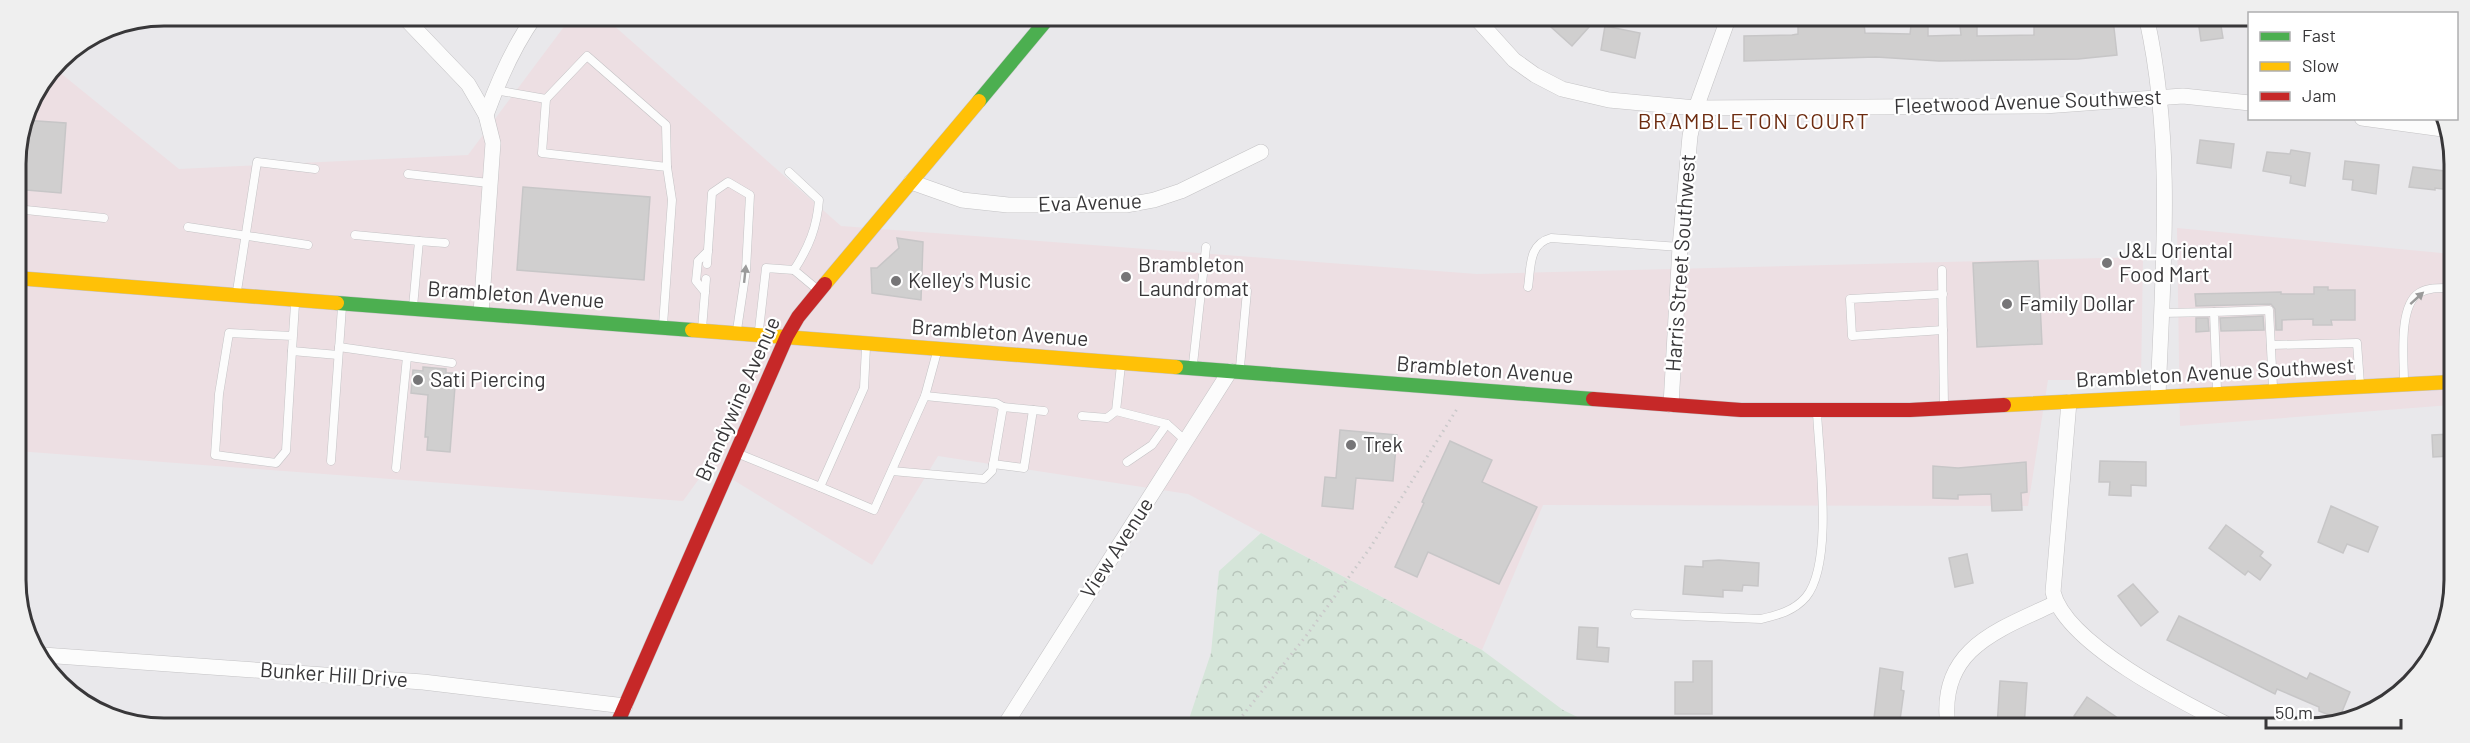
<svg xmlns="http://www.w3.org/2000/svg" width="2470" height="743" viewBox="0 0 2470 743" font-family="Barlow,sans-serif">
<style>
.commercial{fill:#eddfe3}
.forest{fill:url(#forest-crowns)}
.building{fill:#d0cfcf;stroke:#c7c6c7;stroke-width:1.5}
.lines{fill:none;stroke-linecap:round;stroke-linejoin:round}
.lane-casing{stroke:#c4c3c5;stroke-width:9}
.street-casing{stroke:#c4c3c5;stroke-width:16}
.fast-casing{stroke:#c4c3c5;stroke-width:15}
.slow-casing{stroke:#c4c3c5;stroke-width:15}
.jam-casing{stroke:#c4c3c5;stroke-width:15}
.path{stroke:#cac9ca;stroke-width:3;stroke-dasharray:1.5 4.5;stroke-linecap:butt}
.lane{stroke:#fcfcfc;stroke-width:8}
.street{stroke:#fcfcfc;stroke-width:15}
.fast{stroke:#4caf50;stroke-width:14}
.slow{stroke:#ffc107;stroke-width:14}
.jam{stroke:#c62828;stroke-width:14}
.oneway{fill:#9a9a9a}
.poi-dot{fill:#767577;stroke:#fff;stroke-width:2}
.labels{text-anchor:middle;stroke-width:4.5;stroke-linejoin:round;paint-order:stroke}
.street-label{font-size:21px;fill:#383739;stroke:#fff}
.poi-label{font-size:21px;fill:#383739;stroke:#fff;text-anchor:start}
.neighbourhood-label{font-size:22px;letter-spacing:1.5px;fill:#6d2c10;stroke:#fff}
.rim{fill:none;stroke:#383739;stroke-width:3}
</style>
<defs>
<pattern id="forest-crowns" width="20" height="18" patternUnits="userSpaceOnUse" patternTransform="scale(1.5)"><rect width="20" height="18" fill="#d5e5d9"/><path d="M2 6a3 3 0 1 1 6 0M12 15a3 3 0 1 1 6 0" fill="none" stroke="#b8c5bb"/></pattern>
</defs>
<rect width="100%" height="100%" fill="#e9e8eb"/>
<!-- commercial -->
<g class="commercial">
<path d="M572 16H603L841 226 1477 274 2143 257 2141 380H2048L2028 506 1543 505 1482 650 1188 494 938 456 872 565 709 465 683 501 17 451 15 155 26 107 53 67 179 169 468 155Z"/>
<path d="M2177 228 2452 254 2451 405 2180 426Z"/>
</g>
<!-- forest -->
<path class="forest" d="M1261 533 1482 650 1563 710 1596 726 1187 725 1211 653 1219 571Z"/>
<!-- building -->
<g class="building">
<path d="M1541 18H1578L1589 27 1572 46Z"/>
<path d="M2113 19 2117 55 2078 59 1939 61 1876 57 1744 61V36L1792 35 1798 34V25L1864 23 1865 33 1910 34 1911 25 1928 26V36L1961 35 1960 26H1977V36L2034 35V26H2088V21Z"/>
<path d="M2198 20H2220L2223 38 2201 41Z"/>
<path d="M1605 26 1640 33 1635 58 1601 50Z"/>
<path d="M23 120 66 123 61 193 15 189V154Z"/>
<path d="M2200 140 2234 144 2231 168 2197 163Z"/>
<path d="M2291 150 2310 153 2305 186 2290 183 2291 176 2263 171 2267 152 2290 154Z"/>
<path d="M2345 161 2379 165 2376 194 2352 190 2353 180 2343 179Z"/>
<path d="M2413 167 2452 172 2450 190 2435 188V190L2409 187Z"/>
<path d="M523 187 650 197 644 280 517 270Z"/>
<path d="M897 238 923 242 921 300 872 293 871 268H877L899 248Z"/>
<path d="M2038 261 2042 344 1977 347 1973 263Z"/>
<path d="M2314 287H2328V290H2355V320H2331L2332 325H2313V319L2282 320V330H2276L2275 309 2271 304 2196 306 2195 294 2281 292V294H2314Z"/>
<path d="M2263 316 2264 330 2221 331 2220 318Z"/>
<path d="M2196 318H2208L2209 331 2196 332Z"/>
<path d="M423 367 446 369V373H456L450 452 427 450 428 437H425L428 395 411 393 413 370 423 371Z"/>
<path d="M1340 430 1397 435 1393 481 1356 478 1353 509 1322 506 1325 477 1336 478Z"/>
<path d="M2451 434V456L2433 457 2432 435Z"/>
<path d="M1450 441 1492 460 1482 482 1537 507 1499 584 1428 552 1417 577 1395 567 1424 503 1422 502Z"/>
<path d="M2100 461 2146 462V486L2131 485V496L2109 495 2110 482H2099Z"/>
<path d="M2026 462 2027 492 2021 493 2022 510 1992 511 1991 494 1958 495V499L1933 498V466L1958 468Z"/>
<path d="M2331 506 2378 527 2368 552 2347 544 2343 553 2318 542Z"/>
<path d="M2226 525 2263 552 2260 556 2271 565 2260 580 2248 571 2245 575 2209 548Z"/>
<path d="M1967 554 1973 583 1955 587 1949 558Z"/>
<path d="M1719 560 1759 563 1758 586 1743 585 1742 591 1723 590V597L1683 594 1685 566 1703 567V561Z"/>
<path d="M2133 584 2158 612 2141 626 2118 596Z"/>
<path d="M2179 616 2307 679 2310 673 2350 692 2339 719 2319 711V707L2277 689 2275 694 2167 640Z"/>
<path d="M1579 627 1598 628 1597 647 1609 648 1608 662 1577 659Z"/>
<path d="M1693 661H1712V714H1675V682H1693Z"/>
<path d="M1880 668 1903 672 1901 690 1904 691 1899 727H1873Z"/>
<path d="M2000 681 2027 683 2024 727H1997Z"/>
<path d="M2087 697 2131 727H2091L2074 716Z"/>
</g>
<g class="lines">
<defs>
<g id="lane">
<path d="M495 90 546 99 542 153 667 167 672 200 663 325"/>
<path d="M37 91H39"/>
<path d="M546 99 587 56 666 125 667 167"/>
<path d="M408 174 489 183"/>
<path d="M16 209 104 218"/>
<path d="M188 227 308 245"/>
<path d="M355 235 419 241"/>
<path d="M707 264 712 193 728 182 750 195 746 270 737 330"/>
<path d="M794 270 818 290"/>
<path d="M1942 270 1944 406"/>
<path d="M1528 287C1531 268 1528 244 1551 238L1680 247"/>
<path d="M237 291 257 162 315 169"/>
<path d="M705 292 696 281 698 261 708 251"/>
<path d="M1943 294 1850 299 1852 336 1943 330"/>
<path d="M413 307 419 241 445 243"/>
<path d="M2162 313 2214 312"/>
<path d="M702 329 706 279"/>
<path d="M759 330 766 268 794 270C809 247 817 227 819 200L789 172"/>
<path d="M293 336 229 333 219 394 215 455 276 463 286 451 292 351 295 304"/>
<path d="M2271 345 2357 343 2360 384"/>
<path d="M339 347 452 363"/>
<path d="M292 351 338 355"/>
<path d="M1193 364 1206 247"/>
<path d="M1240 367 1247 291"/>
<path d="M2404 382C2404 360 2398 306 2419 293 2429 287 2441 288 2452 288"/>
<path d="M2217 390 2214 312 2269 310 2273 387"/>
<path d="M925 396 996 403 1003 407"/>
<path d="M1116 411 1167 424 1186 441"/>
<path d="M1082 416 1107 418 1116 411 1121 365"/>
<path d="M739 454 820 487 864 388 866 347"/>
<path d="M331 461 342 307"/>
<path d="M1127 462 1152 445 1167 424"/>
<path d="M993 464 1024 468 1033 410"/>
<path d="M396 468 407 357"/>
<path d="M892 471 984 479 992 471 1003 407 1044 411"/>
<path d="M820 487 874 510 925 396 937 352"/>
<path d="M1635 614 1761 619C1778 615 1794 611 1806 597 1834 563 1819 457 1817 412"/>
</g>
<g id="street">
<path d="M403 16 468 84 486 115 493 143 481 313"/>
<path d="M1476 18 1514 60 1535 75 1562 89 1609 100 1696 108 2044 106 2183 96 2250 103"/>
<path d="M2147 20C2174 143 2163 270 2158 396"/>
<path d="M486 115C499 79 513 47 535 16"/>
<path d="M2362 118 2450 130"/>
<path d="M911 182 962 200 1008 205H1127L1154 200 1181 191 1261 152"/>
<path d="M2069 402 2053 592C2066 645 2186 704 2234 728"/>
<path d="M1671 405 1680 247 1690 136 1696 108 1728 19"/>
<path d="M43 655 423 682 625 706"/>
<path d="M1005 725 1230 371"/>
<path d="M1948 727C1937 649 1998 630 2056 603"/>
</g>
<g id="fast">
<path d="M979 101 1049 17"/>
<path d="M337 303 692 330"/>
<path d="M1176 367 1593 399"/>
</g>
<g id="slow">
<path d="M16 278 337 303"/>
<path d="M825 284 979 101"/>
<path d="M692 330 1176 367"/>
<path d="M2004 405 2451 382"/>
</g>
<g id="jam">
<path d="M1593 399 1741 410H1910L2004 405"/>
<path d="M617 724 787 336 798 317 825 284"/>
</g>
</defs>
<!-- lane casing -->
<use href="#lane" class="lane-casing"/>
<!-- street casing -->
<use href="#street" class="street-casing"/>
<!-- fast casing -->
<use href="#fast" class="fast-casing"/>
<!-- slow casing -->
<use href="#slow" class="slow-casing"/>
<!-- jam casing -->
<use href="#jam" class="jam-casing"/>
<!-- path -->
<path class="path" d="M1235 725 1306 636 1370 548 1457 409"/>
<!-- lane -->
<use href="#lane" class="lane"/>
<!-- street -->
<use href="#street" class="street"/>
<!-- fast -->
<use href="#fast" class="fast"/>
<!-- slow -->
<use href="#slow" class="slow"/>
<!-- jam -->
<use href="#jam" class="jam"/>
</g>
<!-- one-way arrows -->
<defs><path id="oneway-solid" d="M-6-.8H1V-3.2L6.5 0L1 3.2V.8H-6Z" transform="scale(1.5)"/></defs>
<g class="oneway">
<use href="#oneway-solid" transform="translate(745 274) rotate(-84)"/>
<use href="#oneway-solid" transform="translate(2417 298) rotate(-42)"/>
</g>
<!-- markers -->
<g class="poi-dot">
<circle cx="2107" cy="263" r="6"/>
<circle cx="1126" cy="277" r="6"/>
<circle cx="896" cy="281" r="6"/>
<circle cx="2007" cy="304" r="6"/>
<circle cx="418" cy="380" r="6"/>
<circle cx="1351" cy="445" r="6"/>
</g>
<g class="labels">
<!-- street labels -->
<g class="street-label">
<text transform="translate(2028 102) rotate(-2)" y="7">Fleetwood Avenue Southwest</text>
<text transform="translate(1090 203) rotate(-2)" y="7">Eva Avenue</text>
<text transform="translate(1681 263) rotate(-86)" y="7">Harris Street Southwest</text>
<text transform="translate(516 295) rotate(4)" y="7">Brambleton Avenue</text>
<text transform="translate(1000 333) rotate(4)" y="7">Brambleton Avenue</text>
<text transform="translate(1485 370) rotate(4)" y="7">Brambleton Avenue</text>
<text transform="translate(2215 373) rotate(-3)" y="7">Brambleton Avenue Southwest</text>
<text transform="translate(738 399) rotate(-66)" y="7">Brandywine Avenue</text>
<text transform="translate(1117 548) rotate(-57)" y="7">View Avenue</text>
<text transform="translate(334 675) rotate(4)" y="7">Bunker Hill Drive</text>
</g>
<!-- poi labels -->
<g class="poi-label">
<text x="2119" y="258">J&amp;L Oriental<tspan x="2119" dy="24">Food Mart</tspan></text>
<text x="1138" y="272">Brambleton<tspan x="1138" dy="24">Laundromat</tspan></text>
<text x="908" y="288">Kelley's Music</text>
<text x="2019" y="311">Family Dollar</text>
<text x="430" y="387">Sati Piercing</text>
<text x="1363" y="452">Trek</text>
</g>
<!-- neighbourhood labels -->
<g class="neighbourhood-label">
<text x="1754" y="129">BRAMBLETON COURT</text>
</g>
</g>
<!-- crop -->
<path d="M0 0H2470V743H0ZM164 26H2306A138 138 0 0 1 2444 164V580A138 138 0 0 1 2306 718H164A138 138 0 0 1 26 580V164A138 138 0 0 1 164 26Z" fill="#efefef" fill-rule="evenodd"/>
<path class="rim" d="M164 26H2306A138 138 0 0 1 2444 164V580A138 138 0 0 1 2306 718H164A138 138 0 0 1 26 580V164A138 138 0 0 1 164 26Z"/>
<!-- legend -->
<rect x="2248" y="12" width="210" height="108" fill="#ffffff" stroke="#afafb0" stroke-width="1.5"/>
<rect x="2260" y="32" width="30" height="9" fill="#4caf50" stroke="#afafb0" stroke-width="1.5"/>
<text x="2302" y="42" font-size="18" fill="#383739">Fast</text>
<rect x="2260" y="62" width="30" height="9" fill="#ffc107" stroke="#afafb0" stroke-width="1.5"/>
<text x="2302" y="72" font-size="18" fill="#383739">Slow</text>
<rect x="2260" y="92" width="30" height="9" fill="#c62828" stroke="#afafb0" stroke-width="1.5"/>
<text x="2302" y="102" font-size="18" fill="#383739">Jam</text>
<!-- scale -->
<path d="M2266 719v9h135v-9" fill="none" stroke="#383739" stroke-width="3"/>
<text x="2275" y="719" font-size="18" fill="#383739" stroke="#ffffff" stroke-width="4.5" paint-order="stroke">50 m</text>
</svg>
